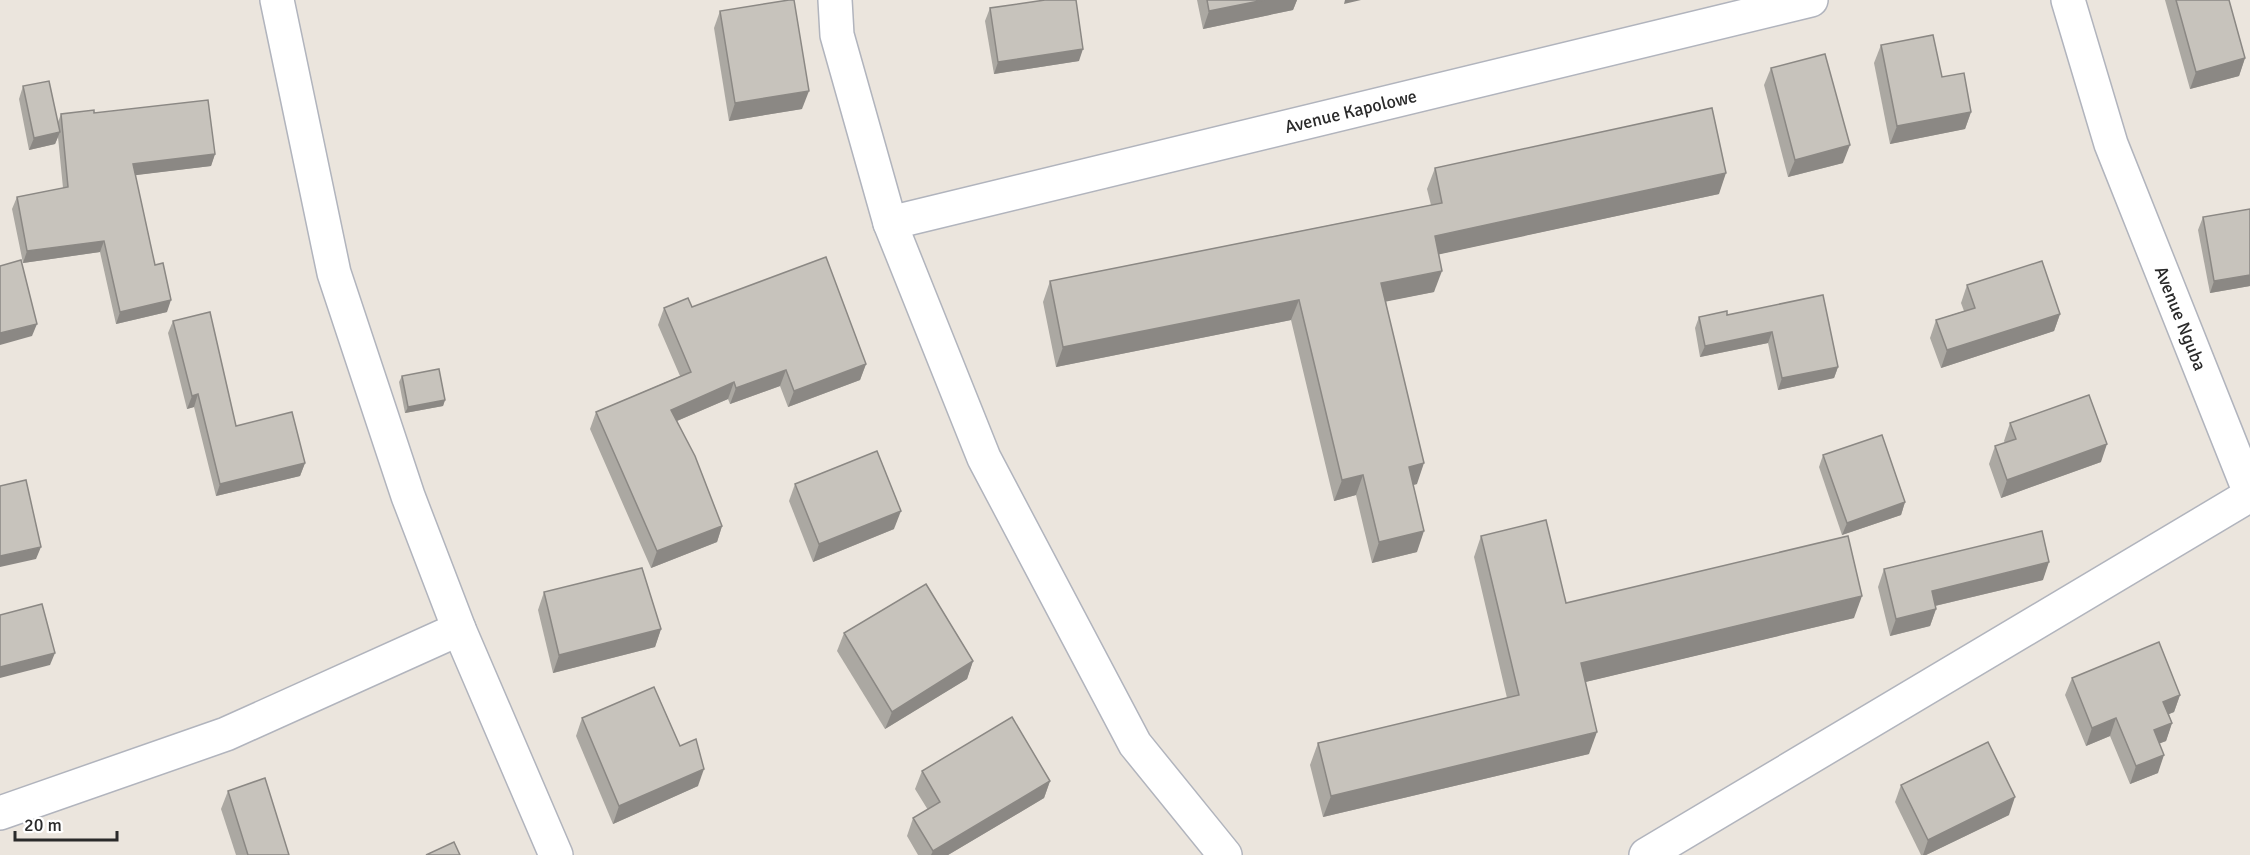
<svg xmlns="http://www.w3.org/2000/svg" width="2250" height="855" viewBox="0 0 2250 855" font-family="Signika,sans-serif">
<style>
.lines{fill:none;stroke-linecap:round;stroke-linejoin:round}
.minor-casing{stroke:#b1b4bd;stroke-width:36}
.minor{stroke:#fff;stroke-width:33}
.wall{fill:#aba8a2}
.shaded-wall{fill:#8b8884}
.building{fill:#c7c3bc;stroke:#8b8884;stroke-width:1.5}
.labels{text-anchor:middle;stroke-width:5;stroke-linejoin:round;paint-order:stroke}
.street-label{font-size:18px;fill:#2a2a2a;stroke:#fff}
</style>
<rect width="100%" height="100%" fill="#ebe5dd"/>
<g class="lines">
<defs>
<g id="minor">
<path d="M277 0 334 273 408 496 459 629 556 855"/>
<path d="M835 0 837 35 890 223 984 458 1135 744 1225 855"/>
<path id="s1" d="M2068 0 2111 144 2250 493"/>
<path id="s2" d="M890 223 1811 0"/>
<path d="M0 813 226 734 459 629"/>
<path d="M1646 855 2250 495"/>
</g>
</defs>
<!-- minor casing -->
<use href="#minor" class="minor-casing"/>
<!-- minor -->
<use href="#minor" class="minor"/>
</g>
<!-- wall -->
<g class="wall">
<path d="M1197 0H1297L1293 10 1203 29Z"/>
<path d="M2165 0H2229L2245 58 2239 76 2190 89Z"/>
<path d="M990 8 1079 61 994 74 985 21Z"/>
<path d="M720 11 802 109 729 121 714 28Z"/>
<path d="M1881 45 1942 77 1971 112 1965 129 1890 144 1874 63Z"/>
<path d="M1771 68 1843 163 1788 177 1764 85Z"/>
<path d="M23 86 58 122 61 114 94 113 215 154 211 166 135 175 155 265 167 312 116 324 100 252 23 263 12 209 17 197 63 188 58 137 55 144 29 150 19 99Z"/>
<path d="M1435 168 1719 194 1439 254 1434 292 1386 301 1417 484 1413 485 1417 552 1372 563 1356 495 1334 501 1291 320 1056 367 1043 302 1050 281 1431 205 1427 189Z"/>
<path d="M2250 209V286L2210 293 2198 230 2203 217Z"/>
<path d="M1967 285 2060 314 2054 331 1941 368 1930 338 1936 320 1964 311 1961 303Z"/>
<path d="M1823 295 1838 367 1834 378 1778 390 1768 343 1700 357 1695 328 1699 317 1727 315Z"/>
<path d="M692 307 866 364 860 380 788 407 780 386 730 404 728 399 677 421 722 526 717 542 651 568 590 429 596 412 680 376 658 325 664 308Z"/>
<path d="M173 321 236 426 305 463 300 476 216 496 194 407 187 409 168 333Z"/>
<path d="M402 376 445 400 443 406 405 413 399 382Z"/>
<path d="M2010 423 2101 462 2001 498 1989 464 1995 446 2005 443 2004 441Z"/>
<path d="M1823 455 1905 502 1901 515 1842 535 1819 467Z"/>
<path d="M795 484 894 529 813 562 789 501Z"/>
<path d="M1481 536 1566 603 1854 618 1585 682 1589 754 1323 817 1310 765 1318 743 1507 698 1474 557Z"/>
<path d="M1884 569 2043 580 1935 606 1936 609 1930 626 1890 636 1878 587Z"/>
<path d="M544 592 661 629 655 647 553 673 538 610Z"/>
<path d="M844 633 973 661 967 679 885 729 837 651Z"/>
<path d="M2072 678 2180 695 2174 712 2169 714 2172 723 2166 741 2160 743 2158 773 2130 784 2110 736 2086 746 2065 695Z"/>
<path d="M582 718 698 786 613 824 576 736Z"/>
<path d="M922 771 1050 781 1044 798 948 855H918L907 836 913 818 928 810 915 789Z"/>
<path d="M1901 785 2009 815 1926 855H1921L1895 802Z"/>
<path d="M228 791 289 855H236L221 809Z"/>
</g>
<!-- shaded-wall -->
<g class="shaded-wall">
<path d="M1264 0H1297L1293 10 1203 29 1209 11Z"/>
<path d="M1345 0H1361L1344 4Z"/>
<path d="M1083 49 1079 61 994 74 998 62Z"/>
<path d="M2245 58 2239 76 2190 89 2196 72Z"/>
<path d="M809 91 802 109 729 121 735 103Z"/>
<path d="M1971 112 1965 129 1890 144 1897 126Z"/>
<path d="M60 132 55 144 29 150 34 138Z"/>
<path d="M1850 145 1843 163 1788 177 1795 160Z"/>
<path d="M215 154 211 166 129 176 133 164Z"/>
<path d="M1726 173 1719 194 1427 257 1435 236Z"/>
<path d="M104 241 100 252 23 263 27 251Z"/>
<path d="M1442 271 1434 292 1374 304 1381 283Z"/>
<path d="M2250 275V286L2210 293 2214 281Z"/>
<path d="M171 300 167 312 116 324 120 312Z"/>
<path d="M1299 300 1291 320 1056 367 1063 347Z"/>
<path d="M2060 314 2054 331 1941 368 1947 350Z"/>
<path d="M37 324 32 336 0 345V333Z"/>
<path d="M1772 332 1768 343 1700 357 1705 346Z"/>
<path d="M866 364 860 380 788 407 794 391Z"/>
<path d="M1838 367 1834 378 1778 390 1782 378Z"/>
<path d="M786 370 780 386 730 404 736 388Z"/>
<path d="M734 382 728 399 665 426 671 410Z"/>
<path d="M198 394 194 407 187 409 192 396Z"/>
<path d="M445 400 443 406 405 413 408 407Z"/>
<path d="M2107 444 2101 462 2001 498 2007 480Z"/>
<path d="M305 463 300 476 216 496 220 484Z"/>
<path d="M1424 463 1417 484 1401 488 1409 467Z"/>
<path d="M1363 475 1356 495 1334 501 1342 480Z"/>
<path d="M1905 502 1901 515 1842 535 1847 523Z"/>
<path d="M901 511 894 529 813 562 819 544Z"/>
<path d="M722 526 717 542 651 568 657 551Z"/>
<path d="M1424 531 1417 552 1372 563 1379 542Z"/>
<path d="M41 547 36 559 0 567V556Z"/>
<path d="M2049 562 2043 580 1926 608 1932 591Z"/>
<path d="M1862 596 1854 618 1573 685 1581 663Z"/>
<path d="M1936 609 1930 626 1890 636 1896 619Z"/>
<path d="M661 629 655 647 553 673 559 655Z"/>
<path d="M55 653 50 665 0 678V667Z"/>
<path d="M973 661 967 679 885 729 892 712Z"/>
<path d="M2180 695 2174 712 2157 719 2163 702Z"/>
<path d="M2116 718 2110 736 2086 746 2092 728Z"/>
<path d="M2172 723 2166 741 2148 748 2154 730Z"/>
<path d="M1597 732 1589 754 1323 817 1331 796Z"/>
<path d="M2164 755 2158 773 2130 784 2136 766Z"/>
<path d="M704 769 698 786 613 824 619 806Z"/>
<path d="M1050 781 1044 798 948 855H931L933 851Z"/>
<path d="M2015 797 2009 815 1926 855H1923L1928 840Z"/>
</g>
<!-- building -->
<g class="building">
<path d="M789 0H794L809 91 735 103 720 11Z"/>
<path d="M1045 0H1076L1083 49 998 62 990 8Z"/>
<path d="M1207 0H1264L1209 11Z"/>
<path d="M2176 0H2229L2245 58 2196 72Z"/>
<path d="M1933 35 1942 77 1964 73 1971 112 1897 126 1881 45Z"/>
<path d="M1825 54 1850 145 1795 160 1771 68Z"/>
<path d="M49 81 60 132 34 138 23 86Z"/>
<path d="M208 100 215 154 133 164 155 265 163 263 171 300 120 312 104 241 27 251 17 197 68 187 61 114 94 110V113Z"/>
<path d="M1712 108 1726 173 1435 236 1442 271 1381 283 1424 463 1409 467 1424 531 1379 542 1363 475 1342 480 1299 300 1063 347 1050 281 1442 203 1435 168Z"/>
<path d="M2250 209V275L2214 281 2203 217Z"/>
<path d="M826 257 866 364 794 391 786 370 736 388 734 382 671 410 695 456 722 526 657 551 596 412 691 372 664 308 688 298 692 307Z"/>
<path d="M21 260 37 324 0 333V266Z"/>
<path d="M2042 261 2060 314 1947 350 1936 320 1975 308 1967 285Z"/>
<path d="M1823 295 1838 367 1782 378 1772 332 1705 346 1699 317 1727 311V315Z"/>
<path d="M210 312 236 426 292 412 305 463 220 484 198 394 192 396 173 321Z"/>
<path d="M439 369 445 400 408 407 402 376Z"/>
<path d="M2089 395 2107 444 2007 480 1995 446 2016 439 2010 423Z"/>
<path d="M1882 435 1905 502 1847 523 1823 455Z"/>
<path d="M877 451 901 511 819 544 795 484Z"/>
<path d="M26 480 41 547 0 556V486Z"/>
<path d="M1546 520 1566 603 1848 536 1862 596 1581 663 1597 732 1331 796 1318 743 1519 695 1481 536Z"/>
<path d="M2042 531 2049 562 1932 591 1936 609 1896 619 1884 569Z"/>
<path d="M642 568 661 629 559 655 544 592Z"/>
<path d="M926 584 973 661 892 712 844 633Z"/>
<path d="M42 604 55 653 0 667V615Z"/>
<path d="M2159 642 2180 695 2163 702 2172 723 2154 730 2164 755 2136 766 2116 718 2092 728 2072 678Z"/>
<path d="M654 687 680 746 696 739 704 769 619 806 582 718Z"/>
<path d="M1012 717 1050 781 933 851 913 818 940 802 922 771Z"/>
<path d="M1988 742 2015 797 1928 840 1901 785Z"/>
<path d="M265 778 289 855H248L228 791Z"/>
<path d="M454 842 460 855H426Z"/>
</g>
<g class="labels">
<!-- street labels -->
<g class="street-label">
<text dy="6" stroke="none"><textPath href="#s2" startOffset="474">Avenue Kapolowe</textPath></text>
<text dy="6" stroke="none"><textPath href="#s1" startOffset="338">Avenue Nguba</textPath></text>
</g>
</g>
<!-- scale -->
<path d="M15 831v9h102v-9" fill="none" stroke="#2a2a2a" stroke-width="3"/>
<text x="24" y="831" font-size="18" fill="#2a2a2a" stroke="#ffffff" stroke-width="4.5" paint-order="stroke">20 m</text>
</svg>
